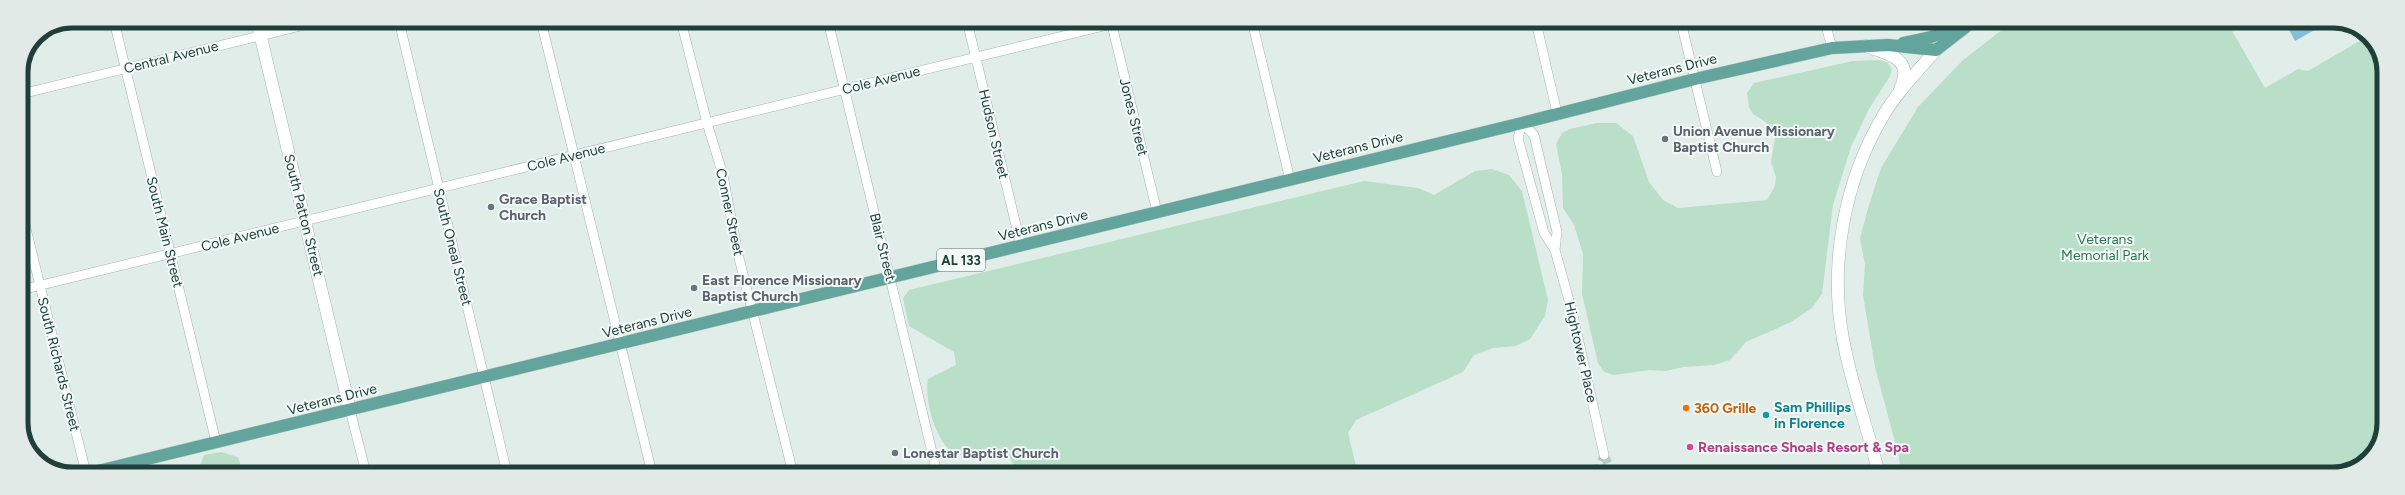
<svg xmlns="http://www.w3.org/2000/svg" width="2405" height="495" viewBox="0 0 2405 495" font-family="Figtree,sans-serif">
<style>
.green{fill:#b9dfc8}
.water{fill:#86bfd5}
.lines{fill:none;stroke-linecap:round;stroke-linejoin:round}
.minor-tunnel{stroke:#bacac6;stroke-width:9;stroke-dasharray:9 4.5;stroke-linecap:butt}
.minor-casing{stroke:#a3b5b1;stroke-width:10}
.tertiary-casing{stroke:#a3b5b1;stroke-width:13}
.secondary-casing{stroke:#9fb9b3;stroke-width:13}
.primary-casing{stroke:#c1c9c8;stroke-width:13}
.minor{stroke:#fff;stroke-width:9}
.tertiary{stroke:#fff;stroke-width:12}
.secondary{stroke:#fff;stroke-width:12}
.primary{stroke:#63a59c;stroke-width:12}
.worship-dot{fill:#6b7280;stroke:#f2f9f6;stroke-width:1.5}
.food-dot{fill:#e8710a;stroke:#f2f9f6;stroke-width:1.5}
.culture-dot{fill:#0f9aa8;stroke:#f2f9f6;stroke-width:1.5}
.hotel-dot{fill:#d1479c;stroke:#f2f9f6;stroke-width:1.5}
.labels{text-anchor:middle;stroke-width:4;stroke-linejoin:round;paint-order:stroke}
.shield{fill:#f2f9f6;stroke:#5f7772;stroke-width:1}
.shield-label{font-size:13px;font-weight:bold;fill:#203f3a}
.street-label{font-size:14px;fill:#203f3a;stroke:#f2f9f6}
.worship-label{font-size:14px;font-weight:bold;fill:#5b616d;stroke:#f2f9f6;text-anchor:start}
.park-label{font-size:14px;fill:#287851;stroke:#f2f9f6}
.culture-label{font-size:14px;font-weight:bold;fill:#0d838f;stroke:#f2f9f6;text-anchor:start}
.food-label{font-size:14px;font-weight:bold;fill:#c56008;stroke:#f2f9f6;text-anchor:start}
.hotel-label{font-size:14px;font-weight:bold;fill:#b23c85;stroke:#f2f9f6;text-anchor:start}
.rim{fill:none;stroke:#203f3a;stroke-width:5}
</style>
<rect width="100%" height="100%" fill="#e1ede9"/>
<!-- green -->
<g class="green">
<path d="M2017 22H2227L2265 88 2298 69 2308 71 2368 36 2371 38 2384 68 2383 433 2366 462 2333 474H1901L1899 457 1875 367 1863 295 1865 264 1860 238 1869 205 1881 168 1918 107 1962 61 1999 32Z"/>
<path d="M1879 60 1887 62 1892 69 1890 76 1869 109 1851 147 1833 205 1822 294 1812 308 1791 322 1746 342 1730 360 1714 365 1684 367 1666 371 1649 370 1614 375 1604 372 1598 363 1582 294 1583 254 1574 225 1563 208 1562 174 1556 144 1562 133 1570 129 1597 123H1616L1633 136 1649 182 1663 200 1678 208 1767 200 1775 186 1776 177 1771 162 1775 137 1767 123 1753 114 1749 107 1747 93 1754 83 1853 61Z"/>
<path d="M1492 169 1509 175 1522 191 1548 300 1545 316 1530 339 1516 346 1493 348 1474 355 1463 372 1356 420 1348 433 1358 474 1017 473 1011 460 1002 452C987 454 967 460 953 452 935 442 924 397 928 379L956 365 954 352 909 326 903 298 909 290 1364 181 1418 188 1434 195 1475 171Z"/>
<path d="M221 452 238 457 243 473H197L204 455Z"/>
<path d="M910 466 917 473H867L890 467Z"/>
</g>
<!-- water -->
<path class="water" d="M2285 22H2329L2295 41Z"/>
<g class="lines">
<!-- minor-tunnel -->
<g class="minor-tunnel">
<path d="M1604 455 1610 468 1609 474"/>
<path d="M1597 474 1604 455"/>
</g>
<defs>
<g id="minor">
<path d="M114 21 216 442"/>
<path d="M399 21 507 473"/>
<path d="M541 21 652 473"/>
<path d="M681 21 707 123 723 175 738 254 793 473"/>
<path d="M828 21 937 473"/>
<path d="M967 21 1021 246"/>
<path d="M1111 21 1157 212"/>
<path d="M1252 21 1290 180"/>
<path d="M1536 22 1557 113"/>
<path d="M1681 22 1717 172"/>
<path d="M1825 22 1832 48"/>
<path d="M21 94 321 21"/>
<path d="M21 208 86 473"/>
<path d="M1555 250 1557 232 1534 135 1522 123 1518 138 1544 233 1555 250 1573 315 1604 455"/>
<path d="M21 290 1112 24"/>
<path d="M350 410 366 473"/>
</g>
<path id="tertiary" d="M257 21 350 410"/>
<g id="secondary">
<path d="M1866 46C1888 54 1915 58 1900 89"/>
<path d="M1879 474C1868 429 1851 384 1843 339 1829 264 1844 182 1883 116 1897 92 1917 72 1936 50"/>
</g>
<g id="primary">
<path d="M1903 43 1931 37 1960 25"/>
<path d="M90 473 1522 123 1695 79 1832 48 1888 45 1936 50 1972 22"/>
</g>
</defs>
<!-- minor casing -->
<use href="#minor" class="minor-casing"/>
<!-- tertiary casing -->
<use href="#tertiary" class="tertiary-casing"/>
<!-- secondary casing -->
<use href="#secondary" class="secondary-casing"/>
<!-- primary casing -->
<use href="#primary" class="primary-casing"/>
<!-- minor -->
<use href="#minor" class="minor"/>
<!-- tertiary -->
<use href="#tertiary" class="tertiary"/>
<!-- secondary -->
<use href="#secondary" class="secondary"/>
<!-- primary -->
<use href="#primary" class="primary"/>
</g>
<!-- markers -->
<g class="worship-dot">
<circle cx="1665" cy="139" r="4"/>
<circle cx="491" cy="207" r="4"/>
<circle cx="694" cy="288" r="4"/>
<circle cx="895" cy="453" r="4"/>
</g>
<circle class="food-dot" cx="1686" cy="408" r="4"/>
<circle class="culture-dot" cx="1766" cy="415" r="4"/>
<circle class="hotel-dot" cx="1690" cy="447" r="4"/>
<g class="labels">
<!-- shield labels -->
<rect class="shield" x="937" y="249" width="48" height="22" rx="3"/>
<g class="shield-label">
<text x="961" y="265">AL 133</text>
</g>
<!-- street labels -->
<g class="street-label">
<text transform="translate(171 57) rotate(-14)" y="5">Central Avenue</text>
<text transform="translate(1672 69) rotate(-14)" y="5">Veterans Drive</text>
<text transform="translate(881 80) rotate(-14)" y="5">Cole Avenue</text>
<text transform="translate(1134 117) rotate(76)" y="5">Jones Street</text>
<text transform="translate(994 134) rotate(77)" y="5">Hudson Street</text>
<text transform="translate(1358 147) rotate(-14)" y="5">Veterans Drive</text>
<text transform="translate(566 157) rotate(-14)" y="5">Cole Avenue</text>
<text transform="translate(730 212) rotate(78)" y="5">Conner Street</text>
<text transform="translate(304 215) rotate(76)" y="5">South Patton Street</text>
<text transform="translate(1043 225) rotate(-14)" y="5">Veterans Drive</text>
<text transform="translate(165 232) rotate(76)" y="5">South Main Street</text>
<text transform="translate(240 237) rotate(-14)" y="5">Cole Avenue</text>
<text transform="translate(453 247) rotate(76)" y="5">South Oneal Street</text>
<text transform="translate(883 247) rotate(76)" y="5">Blair Street</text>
<text transform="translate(647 322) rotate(-14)" y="5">Veterans Drive</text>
<text transform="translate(1581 352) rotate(77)" y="5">Hightower Place</text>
<text transform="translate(59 364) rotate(76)" y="5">South Richards Street</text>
<text transform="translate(332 399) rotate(-14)" y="5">Veterans Drive</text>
</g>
<!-- worship labels -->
<g class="worship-label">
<text x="1673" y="136">Union Avenue Missionary<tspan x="1673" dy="16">Baptist Church</tspan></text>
<text x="499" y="204">Grace Baptist<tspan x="499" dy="16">Church</tspan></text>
<text x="702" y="285">East Florence Missionary<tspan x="702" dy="16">Baptist Church</tspan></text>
<text x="903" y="458">Lonestar Baptist Church</text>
</g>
<!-- park labels -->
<g class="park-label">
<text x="2105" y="244">Veterans<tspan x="2105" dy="16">Memorial Park</tspan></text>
</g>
<!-- culture labels -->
<g class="culture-label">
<text x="1774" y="412">Sam Phillips<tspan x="1774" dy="16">in Florence</tspan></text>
</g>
<!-- food labels -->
<g class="food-label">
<text x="1694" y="413">360 Grille</text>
</g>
<!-- hotel labels -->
<g class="hotel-label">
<text x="1698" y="452">Renaissance Shoals Resort &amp; Spa</text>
</g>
</g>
<!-- crop -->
<path d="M0 0H2405V495H0ZM72 28H2333A44 44 0 0 1 2377 72V423A44 44 0 0 1 2333 467H72A44 44 0 0 1 28 423V72A44 44 0 0 1 72 28Z" fill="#e1eae7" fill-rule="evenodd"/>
<path class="rim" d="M72 28H2333A44 44 0 0 1 2377 72V423A44 44 0 0 1 2333 467H72A44 44 0 0 1 28 423V72A44 44 0 0 1 72 28Z"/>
</svg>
